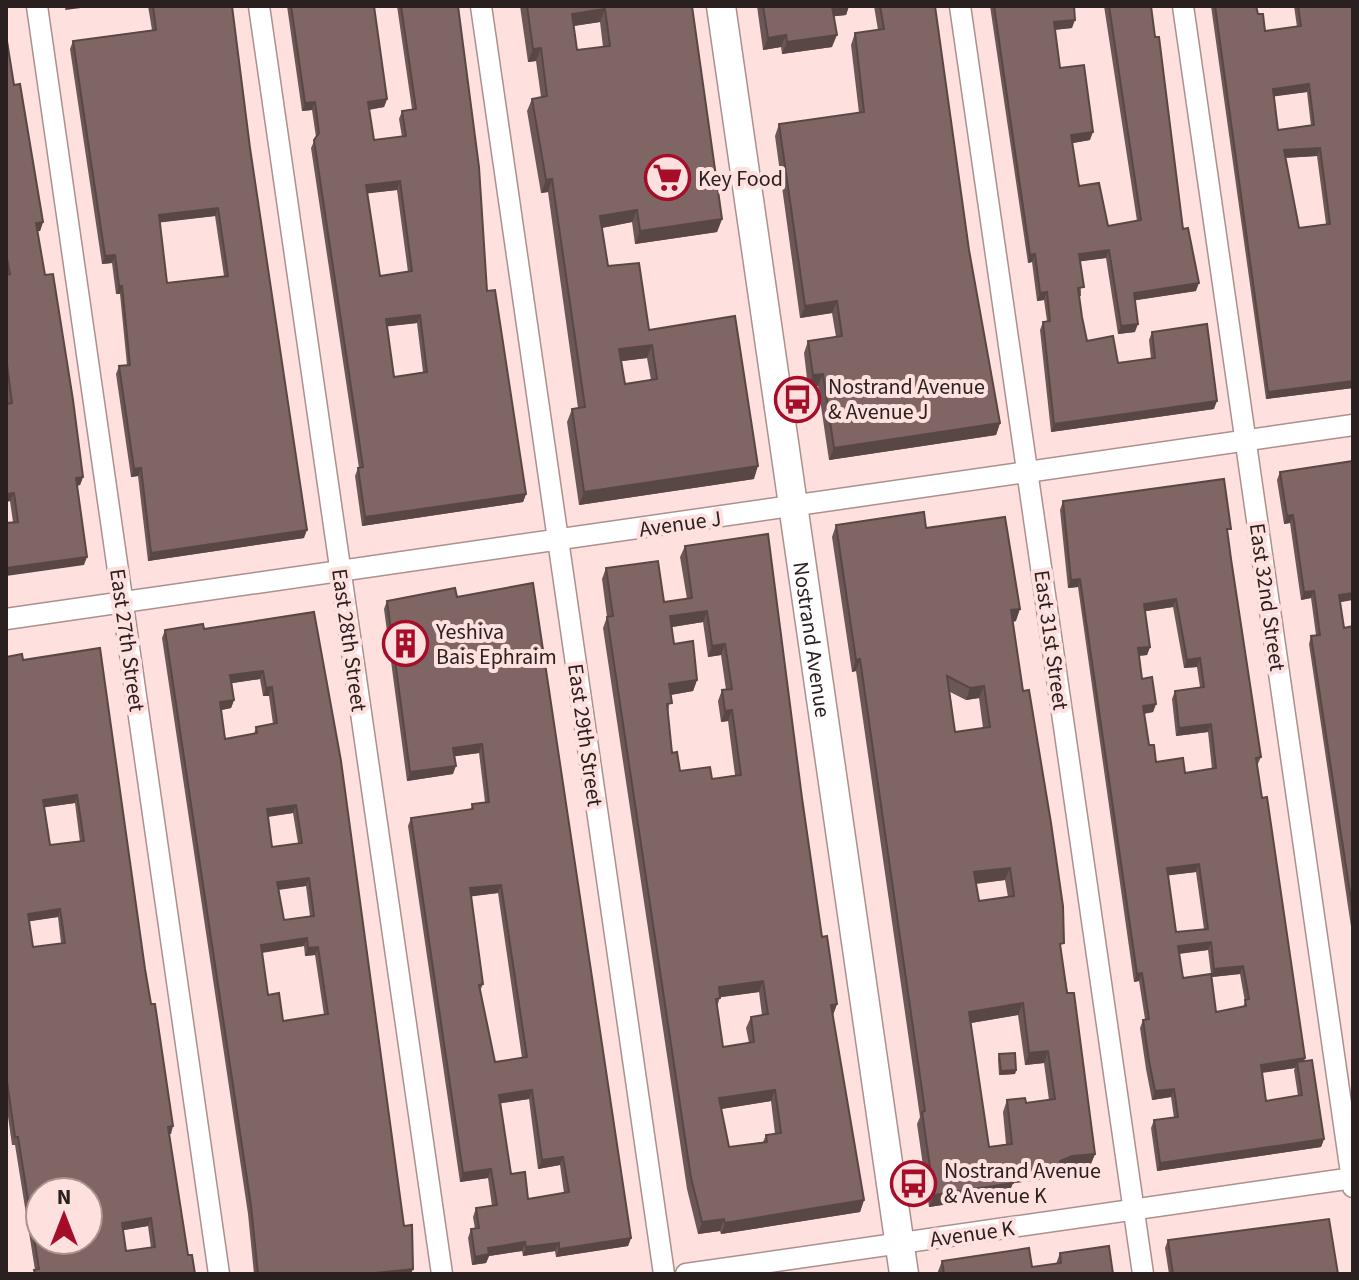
<svg xmlns="http://www.w3.org/2000/svg" width="1359" height="1280" viewBox="0 0 1359 1280" font-family="'Source Sans 3',sans-serif">
<style>
.lines{fill:none;stroke-linecap:round;stroke-linejoin:round}
.minor-casing{stroke:#ab908e;stroke-width:23}
.secondary-casing{stroke:#ab908e;stroke-width:31}
.minor{stroke:#fff;stroke-width:20}
.secondary{stroke:#fff;stroke-width:28}
.wall{fill:#6d5756;fill-rule:evenodd}
.shaded-wall{fill:#594746}
.building{fill:#7f6564;stroke:#594746;stroke-width:2;fill-rule:evenodd}
.labels{text-anchor:middle;stroke-width:8;stroke-linejoin:round;paint-order:stroke}
.poi-label{font-size:22px;fill:#2b2020;stroke:#fee0de;text-anchor:start}
.street-label{font-size:22px;fill:#2b2020;stroke:#fee0de}
</style>
<rect width="100%" height="100%" fill="#fee0de"/>
<g class="lines">
<defs>
<g id="minor">
<path d="M37 6 219 1274"/>
<path d="M259 6 442 1274"/>
<path d="M481 6 664 1274"/>
<path d="M960 6 1143 1274"/>
<path d="M1183 6 1353 1187"/>
<path d="M6 619 1353 425"/>
<path d="M686 1274 1353 1178"/>
</g>
<g id="secondary">
<path id="s1" d="M721 6 904 1274"/>
</g>
</defs>
<!-- minor casing -->
<use href="#minor" class="minor-casing"/>
<!-- secondary casing -->
<use href="#secondary" class="secondary-casing"/>
<!-- minor -->
<use href="#minor" class="minor"/>
<!-- secondary -->
<use href="#secondary" class="secondary"/>
</g>
<!-- wall -->
<g class="wall">
<path d="M148 6H232L250 148 304 538 148 561 138 476 131 477 116 374 119 366 127 365 120 294H116L112 263 102 264 70 49 73 41 152 30ZM215 216 224 276 167 283 160 222Z"/>
<path d="M287 6H374L387 99 384 107 369 110 374 140 402 137 399 119 402 111 412 109 397 6H458L487 291 526 494 523 502 362 526 355 476 358 468H359L311 148 316 137 312 110 302 111ZM397 190 408 272 380 276 367 193ZM417 323 423 372 394 377 387 326Z"/>
<path d="M520 6H692L722 219 717 232 635 244 632 222 602 228 608 266 649 330 754 479 579 505 567 422 572 409 578 408 548 192 541 193 527 111 532 99 541 97 536 61 528 62ZM600 22 603 47 577 50 573 26ZM647 358 651 380 625 384 621 361Z"/>
<path d="M757 6H849L846 15 834 16 832 47 782 54 781 47 763 50Z"/>
<path d="M874 6H935L969 250 1000 423 996 435 829 460 818 386 808 387 804 353 808 341 836 337 832 313 800 318 775 136 779 124 859 113 851 45 855 33 878 30Z"/>
<path d="M990 6H1074L1072 28 1055 30 1060 68 1090 140 1072 143 1079 186 1108 226 1137 221 1104 6H1151L1183 229 1196 291 1135 300V332L1118 334 1106 258 1080 261 1081 296H1079L1082 317 1087 341 1118 363 1151 359 1149 340 1152 332 1214 409 1051 432 1040 330 1043 322 1047 321 1044 300 1037 301 1032 262 1028 263Z"/>
<path d="M1211 6H1255L1265 31 1297 27 1294 6H1353V388L1266 399ZM1307 92 1311 126 1278 130 1274 96ZM1317 156 1326 224 1299 228 1285 158Z"/>
<path d="M6 35 14 85 43 222 40 231H37L83 477 80 485 77 486 84 565 13 522 10 501 6 502V404L8 403 6 388Z"/>
<path d="M1280 472 1340 602 1344 628 1353 626V940L1309 644 1311 636 1316 635 1311 598 1301 600 1290 523 1284 524 1277 480Z"/>
<path d="M1063 501 1228 537 1261 757 1257 766 1262 798 1305 1058 1304 1061 1324 1139 1321 1147 1157 1171 1151 1128 1154 1120 1174 1118 1171 1097 1152 1100 1146 1069 1140 1028 1143 1020 1145 1019 1139 981 1134 982 1078 587 1068 588 1060 510ZM1173 607 1184 668 1197 667 1200 687 1175 691 1172 699 1176 736 1208 732 1212 769 1185 773 1156 762 1149 745 1144 714 1153 712 1156 704 1142 679 1139 656 1147 655 1150 647 1145 611ZM1196 872 1204 929 1176 932 1168 875ZM1208 950 1211 974 1183 978 1179 954ZM1240 974 1245 1002 1243 1007 1216 1012 1212 977ZM1295 1068 1294 1070 1298 1096 1266 1101 1262 1073Z"/>
<path d="M836 525 926 528 1016 621 1013 622 1061 952 1095 1154 1090 1166 1068 1169 1058 1172 1056 1178 1013 1183 1008 1195 929 1207 917 1124 920 1117 856 671 852 672 832 537ZM950 692 966 700 979 698 983 728 955 732ZM1005 880 1008 897 979 901 976 884ZM1018 1015 1025 1065 1044 1063 1049 1100 1026 1103 1007 1100 1003 1112 1006 1144 989 1147 971 1023Z"/>
<path d="M685 546 802 798 822 937 837 1004 833 1015 864 1200 860 1212 721 1234 720 1231 698 1234 687 1189 603 628 607 617 602 579 606 568 664 602 687 599 680 557ZM703 622 708 657 721 655 726 690H722L718 701 721 722 728 721 735 775 712 779 680 771 672 753 668 714 670 695 693 691 697 680 674 644 672 627ZM759 992 762 1015 751 1017 746 1028 749 1043 723 1047 717 1007 720 997ZM771 1101 775 1134 766 1135 763 1142 729 1147 721 1109Z"/>
<path d="M457 597 631 1238 628 1246 556 1257 555 1251 523 1256 522 1251 489 1256 486 1263 472 1265 468 1238 471 1229H475L473 1217 476 1208 492 1206 488 1178 460 1182 408 826 411 818 471 809 472 804 485 802 479 753 455 756 453 774 407 781 384 609 387 601ZM498 893 522 1058 495 1062 480 991 483 984 471 896ZM529 1099 538 1169 560 1165 564 1193 528 1199 511 1174 500 1103Z"/>
<path d="M314 612 411 1274H254L248 1214 162 638 165 630 204 629ZM260 679 263 696H269L273 724 256 727 254 734 225 739 221 710 231 708 234 700 231 683ZM293 813 298 843 272 847 268 817ZM306 886 310 916 284 920 279 890ZM304 946 305 956 315 955 324 1015 283 1021 268 995 262 953Z"/>
<path d="M100 648 145 969 171 1134H169L188 1255 195 1274H33L35 1270 15 1145H12L6 1102V657L23 660ZM75 803 80 842 50 845 44 807ZM58 917 61 943 33 947 29 921ZM148 1226 151 1248 126 1251 123 1230Z"/>
<path d="M999 1054 1016 1070 1015 1074 999 1075 998 1059Z"/>
<path d="M1168 1240 1338 1274H1169L1165 1248Z"/>
<path d="M1060 1253 1113 1274H937L942 1261 1032 1267 1056 1264Z"/>
</g>
<!-- shaded-wall -->
<g class="shaded-wall">
<path d="M66 6H97L65 10Z"/>
<path d="M832 6H849L846 15 828 17Z"/>
<path d="M605 9 600 22 567 27 572 14Z"/>
<path d="M1075 20 1072 28 1051 30 1054 22Z"/>
<path d="M786 35 781 47 763 50 768 38Z"/>
<path d="M837 35 832 47 782 54 787 42Z"/>
<path d="M541 48 536 61 528 62 533 49Z"/>
<path d="M1309 84 1307 92 1270 97 1273 89Z"/>
<path d="M387 99 384 107 365 110 368 102Z"/>
<path d="M315 102 312 110 302 111 305 103Z"/>
<path d="M1093 132 1090 140 1068 144 1071 135Z"/>
<path d="M1320 148 1317 156 1281 158 1284 150Z"/>
<path d="M552 179 548 192 541 193 546 180Z"/>
<path d="M400 181 397 190 363 194 366 185Z"/>
<path d="M218 208 215 216 156 223 159 215Z"/>
<path d="M637 210 632 222 596 229 600 216Z"/>
<path d="M722 219 717 232 635 244 640 231Z"/>
<path d="M43 222 40 231 33 232 36 223Z"/>
<path d="M1109 250 1106 258 1076 262 1079 254Z"/>
<path d="M1035 254 1032 262 1028 263 1030 255Z"/>
<path d="M115 255 112 263 102 264 105 256Z"/>
<path d="M1199 283 1196 291 1131 301 1134 293Z"/>
<path d="M119 286H122L120 294H116Z"/>
<path d="M1047 292 1044 300 1037 301 1040 293Z"/>
<path d="M837 301 832 313 800 318 805 306Z"/>
<path d="M420 315 417 323 383 327 386 319Z"/>
<path d="M1138 324 1135 332 1118 334 1121 326Z"/>
<path d="M652 345 647 358 615 362 619 349Z"/>
<path d="M823 374 818 386 808 387 813 375Z"/>
<path d="M1353 381V388L1266 399 1268 392Z"/>
<path d="M1217 401 1214 409 1051 432 1054 424Z"/>
<path d="M1000 423 996 435 829 460 834 448Z"/>
<path d="M758 466 754 479 579 505 584 492Z"/>
<path d="M141 468 138 476 131 477 134 469Z"/>
<path d="M83 477 80 485 73 486 76 478Z"/>
<path d="M14 493 10 501 6 502V494Z"/>
<path d="M526 494 523 502 362 526 365 517Z"/>
<path d="M1293 515 1290 523 1284 524 1287 516Z"/>
<path d="M307 530 304 538 148 561 151 553Z"/>
<path d="M87 557 84 565 6 576V568Z"/>
<path d="M1080 579 1078 587 1068 588 1071 580Z"/>
<path d="M1314 591 1311 598 1301 600 1304 592Z"/>
<path d="M1353 593V600L1336 603 1339 595Z"/>
<path d="M1176 599 1173 607 1141 612 1144 604Z"/>
<path d="M1020 609 1016 621 1007 622 1011 610Z"/>
<path d="M707 611 703 622 666 628 670 616Z"/>
<path d="M725 644 721 655 708 657 712 646Z"/>
<path d="M1150 647 1147 655 1135 656 1138 648Z"/>
<path d="M1200 658 1197 667 1184 668 1187 660Z"/>
<path d="M860 659 856 671 852 672 856 660Z"/>
<path d="M263 671 260 679 227 684 230 675Z"/>
<path d="M697 680 693 691 665 696 669 684Z"/>
<path d="M984 686 979 698 966 700 970 688Z"/>
<path d="M272 687 269 696H263L266 688Z"/>
<path d="M234 700 231 708 217 711 220 702Z"/>
<path d="M1156 704 1153 712 1140 714 1143 706Z"/>
<path d="M732 710 728 721 721 722 725 711Z"/>
<path d="M1211 724 1208 732 1176 736 1179 728Z"/>
<path d="M482 744 479 753 450 757 453 748Z"/>
<path d="M456 766 453 774 407 781 410 772Z"/>
<path d="M77 795 75 803 40 808 43 800Z"/>
<path d="M296 805 293 813 264 817 267 809Z"/>
<path d="M1199 864 1196 872 1164 876 1167 868Z"/>
<path d="M1010 868 1005 880 970 884 974 872Z"/>
<path d="M309 878 306 886 274 890 277 882Z"/>
<path d="M501 885 498 893 467 897 470 888Z"/>
<path d="M60 909 58 917 25 922 28 914Z"/>
<path d="M307 938 304 946 258 953 261 945Z"/>
<path d="M1211 942 1208 950 1175 954 1178 946Z"/>
<path d="M318 947 315 955 305 956 308 948Z"/>
<path d="M1243 966 1240 974 1211 977 1214 969Z"/>
<path d="M1142 973 1139 981 1134 982 1137 974Z"/>
<path d="M763 981 759 992 715 998 719 987Z"/>
<path d="M1023 1003 1018 1015 965 1024 969 1012Z"/>
<path d="M837 1004 833 1015 831 1005Z"/>
<path d="M1048 1051 1044 1063 1025 1065 1029 1053Z"/>
<path d="M1305 1058 1302 1066 1297 1062 1295 1068 1258 1073 1261 1065Z"/>
<path d="M1016 1070 1015 1074 999 1075 1001 1071Z"/>
<path d="M1174 1089 1171 1097 1152 1100 1155 1091Z"/>
<path d="M532 1090 529 1099 496 1104 499 1095Z"/>
<path d="M775 1090 771 1101 715 1110 719 1098Z"/>
<path d="M173 1126 171 1134 165 1135 168 1127Z"/>
<path d="M1324 1139 1321 1147 1157 1171 1160 1163Z"/>
<path d="M1095 1154 1090 1166 1068 1169 1058 1172 1056 1178 1013 1183 1008 1195 929 1207 934 1195 1011 1172 1060 1161 1072 1156Z"/>
<path d="M563 1157 560 1165 538 1169 542 1160Z"/>
<path d="M491 1169 488 1178 460 1182 463 1173Z"/>
<path d="M864 1200 860 1212 721 1234 725 1223Z"/>
<path d="M151 1218 148 1226 119 1231 122 1223Z"/>
<path d="M724 1219 720 1231 698 1234 702 1222Z"/>
<path d="M631 1238 628 1246 556 1257 559 1249Z"/>
<path d="M525 1242 522 1251 489 1256 486 1263 472 1265 475 1257 488 1248Z"/>
<path d="M559 1243 555 1251 523 1256 526 1247Z"/>
<path d="M413 1269 411 1274H366Z"/>
</g>
<!-- building -->
<g class="building">
<path d="M153 6H232L250 148 307 530 151 553 141 468 134 469 119 366 130 365 122 286H119L115 255 105 256 73 41 156 30ZM218 208 228 276 167 283 159 215Z"/>
<path d="M291 6H374L387 99 368 102 374 140 406 136 402 111 416 109 401 6H458L479 167 487 291 495 290 526 494 365 517 358 468 363 467 314 140 319 133 315 102 305 103ZM400 181 412 271 380 276 366 185ZM420 315 427 372 394 377 386 319Z"/>
<path d="M527 6H692L722 219 640 231 637 210 600 216 608 266 639 263 649 330 735 316 758 466 584 492 572 409 585 407 552 179 546 180 532 99 547 96 541 48 533 49ZM605 9 610 46 577 50 572 14ZM652 345 657 379 625 384 619 349Z"/>
<path d="M763 6H832L837 35 787 42 786 35 768 38Z"/>
<path d="M880 6H935L969 250 1000 423 834 448 823 374 813 375 808 341 842 336 837 301 805 306 779 124 864 112 855 33 884 29Z"/>
<path d="M994 6H1074L1075 20 1054 22 1060 68 1084 65 1093 132 1071 135 1079 186 1099 183 1108 226 1141 220 1109 6H1151L1155 37H1159L1183 229 1188 228 1199 283 1134 293 1138 324 1121 326 1109 250 1079 254 1084 287 1078 288 1082 317 1087 341 1113 336 1118 363 1155 358 1152 332 1207 324 1217 401 1054 424 1043 322 1050 321 1047 292 1040 293 1035 254 1030 255Z"/>
<path d="M1215 6H1256L1258 14H1263L1265 31 1301 26 1298 6H1353V381L1268 392ZM1309 84 1314 125 1278 130 1273 89ZM1320 148 1330 224 1299 228 1284 150Z"/>
<path d="M6 35 14 85 20 84 43 222 36 223 45 275 53 274 73 400 83 477 76 478 87 557 6 568V523L18 522 14 493 6 494V404L12 403 6 357V275L10 274 6 254Z"/>
<path d="M1353 461V593L1339 595 1344 628 1353 626V913L1311 636 1320 635 1314 591 1304 592 1293 515 1287 516 1280 472Z"/>
<path d="M1224 479 1231 529H1227L1231 559 1261 757 1256 758 1262 798 1267 797 1305 1058 1261 1065 1266 1101 1302 1095 1297 1062 1312 1060 1324 1139 1160 1163 1154 1120 1178 1117 1174 1089 1155 1091 1149 1061 1143 1020 1149 1019 1142 973 1137 974 1080 579 1071 580 1063 501ZM1176 599 1187 660 1200 658 1204 687 1175 691 1179 728 1211 724 1216 768 1185 773 1183 758 1156 762 1154 745H1149L1143 706 1156 704 1152 677 1142 679 1138 648 1150 647 1144 604ZM1199 864 1208 929 1176 932 1167 868ZM1211 942 1214 969 1243 966 1249 999 1245 1000 1246 1006 1216 1012 1211 974 1183 978 1178 946Z"/>
<path d="M924 512 926 528 1005 517 1020 609 1011 610 1023 691 1029 690 1051 823 1063 906 1064 943 1060 944 1067 993H1074L1095 1154 1072 1156 1060 1161 1061 1165 1011 1172 1013 1183 934 1195 922 1112 925 1111 860 659 856 660 836 525ZM947 676 970 688 984 686 990 727 955 732ZM1010 868 1014 896 979 901 974 872ZM1023 1003 1029 1053 1048 1051 1055 1099 1026 1103 1025 1098 1007 1100 1012 1144 989 1147 969 1012Z"/>
<path d="M768 534 802 798 822 937 827 936 837 1004 831 1005 864 1200 725 1223 724 1219 702 1222 691 1178 607 617 613 616 606 568 658 561 664 602 692 598 685 546ZM707 611 712 646 725 644 732 689 722 690 725 711 732 710 741 775 712 779 710 767 680 771 677 752 672 753 667 704 672 703 669 684 697 680 693 641 674 644 670 616ZM763 981 768 1014 751 1017 754 1042 723 1047 716 999 720 998 719 987ZM775 1090 781 1133 766 1135 767 1142 729 1147 719 1098Z"/>
<path d="M533 583 631 1238 559 1249V1243L526 1247 525 1242 488 1248 489 1254 475 1257 471 1229 479 1228 476 1208 497 1205 491 1169 463 1173 411 818 473 809 472 804 489 802 482 744 453 748 456 766 410 772 387 601 455 588 457 597ZM501 885 527 1057 495 1062 479 985 483 984 470 888ZM532 1090 542 1160 563 1157 569 1192 528 1199 525 1172 511 1174 499 1095Z"/>
<path d="M314 612 341 761 404 1226 412 1225 413 1269 366 1274H258L251 1206 165 630 203 624 204 629ZM263 671 266 688 272 687 277 723 256 727 257 733 225 739 220 702 234 700 230 675ZM296 805 302 843 272 847 267 809ZM309 878 314 916 284 920 277 882ZM307 938 308 948 318 947 328 1014 283 1021 279 993 268 995 261 945Z"/>
<path d="M100 648 145 969 151 1004H155L173 1126 168 1127 188 1255H192L195 1274H35L34 1270 39 1269 18 1137H15L6 1075V657L22 654 23 660ZM77 795 84 841 50 845 43 800ZM60 909 65 943 33 947 28 914ZM40 1192H88V1240H40ZM151 1218 155 1247 126 1251 122 1223Z"/>
<path d="M1015 1053 1016 1070 1001 1071 999 1054Z"/>
<path d="M1329 1219 1338 1274H1173L1168 1240Z"/>
<path d="M1109 1246 1113 1274H944L942 1261 1029 1248 1032 1267 1061 1263 1060 1253Z"/>
</g>
<!-- icons -->
<defs>
<symbol id="supermarket-ring" viewBox="-11 -11 22 22"><circle r="9.5" fill="#fee0de" stroke="#a60d28" stroke-width="1.5"/><path d="M-6-5.5h2.5l.6 2H6L4.5 2H-2.5L-4.4-4H-6ZM-1.5 3.2a1.3 1.3 0 1 0 .1 0ZM3 3.2a1.3 1.3 0 1 0 .1 0Z" fill="#a60d28"/></symbol>
<symbol id="bus-ring" viewBox="-11 -11 22 22"><circle r="9.5" fill="#fee0de" stroke="#a60d28" stroke-width="1.5"/><path d="M-5-6H5V4H4V6H2V4H-2V6H-4V4H-5ZM-3.5-4V0h7V-4ZM-3.5 1.2v1.5H-2V1.2ZM2 1.2v1.5H3.5V1.2Z" fill="#a60d28"/></symbol>
<symbol id="building-ring" viewBox="-11 -11 22 22"><circle r="9.5" fill="#fee0de" stroke="#a60d28" stroke-width="1.5"/><path d="M-4-6H4V6H1V3H-1V6H-4ZM-2.5-4.3h1.7v1.8h-1.7ZM.8-4.3h1.7v1.8H.8ZM-2.5-1h1.7V.8h-1.7ZM.8-1h1.7V.8H.8Z" fill="#a60d28"/></symbol>
</defs>
<g fill-rule="evenodd">
<use href="#supermarket-ring" x="642" y="152" width="51" height="51"/>
<use href="#bus-ring" x="772" y="374" width="51" height="51"/>
<use href="#building-ring" x="380" y="618" width="51" height="51"/>
<use href="#bus-ring" x="888" y="1158" width="51" height="51"/>
</g>
<g class="labels">
<!-- poi labels -->
<g class="poi-label">
<text x="698" y="186">Key Food</text>
<text x="828" y="394">Nostrand Avenue<tspan x="828" dy="25">&amp; Avenue J</tspan></text>
<text x="436" y="639">Yeshiva<tspan x="436" dy="25">Bais Ephraim</tspan></text>
<text x="944" y="1178">Nostrand Avenue<tspan x="944" dy="25">&amp; Avenue K</tspan></text>
</g>
<!-- street labels -->
<g class="street-label">
<text transform="translate(680 523) rotate(-8)" y="8">Avenue J</text>
<text transform="translate(1268 597) rotate(82)" y="8">East 32nd Street</text>
<text transform="translate(128 640) rotate(82)" y="8">East 27th Street</text>
<text transform="translate(350 640) rotate(82)" y="8">East 28th Street</text>
<text dy="8" stroke="none"><textPath href="#s1" startOffset="640">Nostrand Avenue</textPath></text>
<text transform="translate(1052 640) rotate(82)" y="8">East 31st Street</text>
<text transform="translate(586 735) rotate(82)" y="8">East 29th Street</text>
<text transform="translate(972 1233) rotate(-8)" y="8">Avenue K</text>
</g>
</g>
<!-- border -->
<rect width="1359" height="1280" fill="none" stroke="#2b2020" stroke-width="16"/>
<!-- north arrow -->
<g transform="translate(64 1216)"><circle r="38" fill="#fee0de" stroke="#aa9392" stroke-width="2"/>
<path d="M0-6L14 30L0 20L-14 30Z" fill="#a60d28"/>
<text y="-12" font-size="22" font-weight="bold" text-anchor="middle" fill="#2b2020">N</text>
</g>
</svg>
